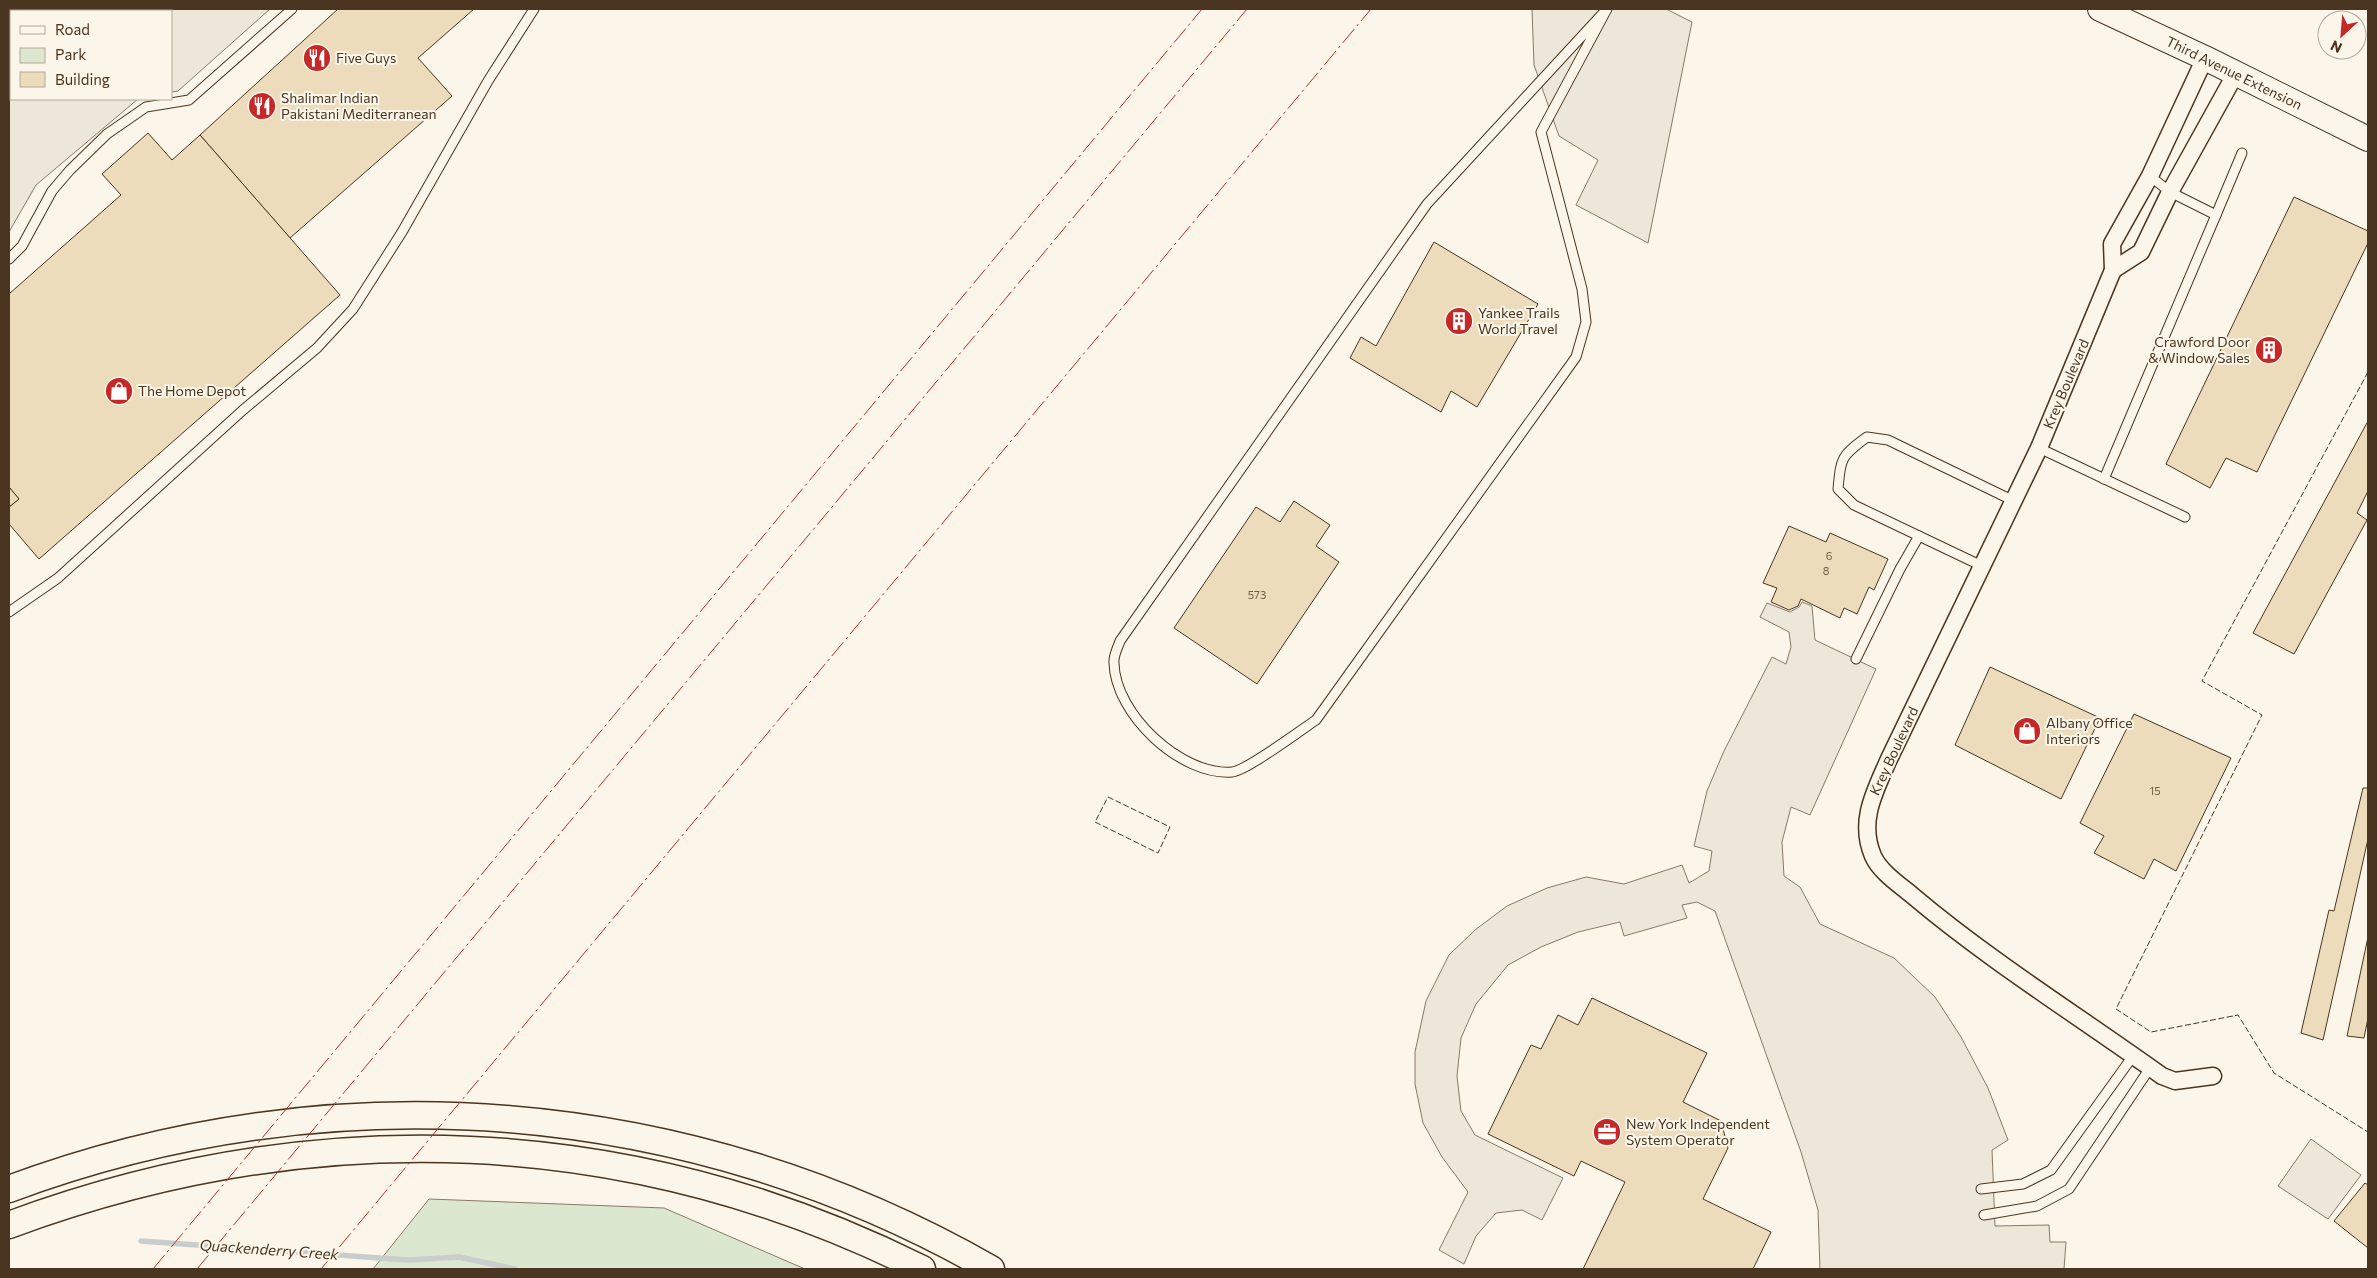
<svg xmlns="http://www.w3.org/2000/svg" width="2377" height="1278" viewBox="0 0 2377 1278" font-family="Commissioner,sans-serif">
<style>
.green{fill:#dce7d0;stroke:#887966}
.parking{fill:#ede7d9;stroke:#887966}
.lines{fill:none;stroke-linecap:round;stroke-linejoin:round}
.stream{stroke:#c9cecd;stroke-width:5.5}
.building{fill:#ecdcbc;stroke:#4a3520}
.lane-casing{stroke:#4a3520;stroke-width:11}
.street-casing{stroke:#4a3520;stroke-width:19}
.secondary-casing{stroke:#4a3520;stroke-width:26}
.primary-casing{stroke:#4a3520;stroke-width:29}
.lane{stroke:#fbf6e9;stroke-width:9}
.street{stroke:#fbf6e9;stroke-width:16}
.secondary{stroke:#fbf6e9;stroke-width:24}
.primary{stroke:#fbf6e9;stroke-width:26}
.fence{stroke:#4a3520;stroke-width:1;stroke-dasharray:6 2.5;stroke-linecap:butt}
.power{stroke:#c62828;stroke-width:1;stroke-dasharray:18 4 2.5 4;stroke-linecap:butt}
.labels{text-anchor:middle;stroke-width:4;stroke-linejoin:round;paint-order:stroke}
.number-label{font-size:11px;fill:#725f47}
.poi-label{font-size:14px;fill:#4a3520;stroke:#fbf6e9;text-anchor:start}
.street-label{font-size:14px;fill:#4a3520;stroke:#fbf6e9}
.water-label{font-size:15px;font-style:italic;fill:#4a3520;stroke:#fbf6e9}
</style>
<rect width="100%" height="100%" fill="#fbf6e9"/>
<!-- green -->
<path class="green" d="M429 1199 664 1208 805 1269H373Z"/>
<!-- parking -->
<g class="parking">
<path d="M9 9H270L178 91 171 92V11H11V99H138L36 185 9 232Z"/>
<path d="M1532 9H1666L1692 22 1648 243 1576 205 1598 160 1559 136 1534 65Z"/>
<path d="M1802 602 1812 606 1815 640 1876 669 1810 815 1791 807 1782 842 1784 876 1800 887 1820 924 1894 958 1935 997 1961 1037 1988 1088 2008 1140 1992 1150 1995 1226 2049 1225 2050 1242H2066L2064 1269H1820L1818 1210 1801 1152 1715 911 1697 902 1682 905 1687 918 1624 936 1620 922 1578 932 1541 947 1508 965 1476 1004 1461 1038 1457 1076 1461 1111 1475 1135 1563 1178 1542 1220 1522 1210 1496 1213 1476 1236 1464 1264 1439 1250 1468 1192 1442 1157 1423 1123 1415 1084V1052L1426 1001 1449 955 1475 930 1507 906 1547 888 1586 877 1624 884 1682 865 1689 883 1709 871 1712 851 1694 846 1707 791 1724 751 1772 657 1786 664 1791 647 1789 632 1760 617 1767 603 1790 612 1799 607Z"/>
<path d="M2311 1139 2361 1175 2328 1219 2278 1186Z"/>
</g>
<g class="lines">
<!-- stream -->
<path class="stream" d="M141 1241 408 1260 459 1257 515 1269"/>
</g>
<!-- building -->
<g class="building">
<path d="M338 9H474L418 58 452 96 290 238 200 135Z"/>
<path d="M148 133 172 160 200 135 340 295 39 559 9 524V507L19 499 9 487V294L121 195 102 174Z"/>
<path d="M2294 197 2368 231V243L2257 472 2226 458 2210 488 2166 464Z"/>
<path d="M1434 242 1538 304 1477 407 1451 391 1441 412 1350 358 1361 337 1376 346Z"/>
<path d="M2368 421V491L2357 513 2367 520 2294 654 2253 633Z"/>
<path d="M9 487 19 499 9 507Z"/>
<path d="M1294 501 1330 525 1316 546 1339 562 1257 684 1174 628 1256 507 1280 522Z"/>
<path d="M1789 526 1826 542 1830 533 1888 559 1874 590 1869 587 1857 614 1844 608 1840 618 1801 599 1798 606 1789 610 1771 602 1777 588 1763 583Z"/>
<path d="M1990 667 2100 718 2061 799 1955 745Z"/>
<path d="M2134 714 2231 758 2176 871 2154 859 2144 879 2094 853 2104 836 2080 823Z"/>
<path d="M2363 788H2368V839L2323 1040 2301 1033 2329 910 2334 911Z"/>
<path d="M2368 937V1018L2364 1038 2347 1036Z"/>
<path d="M1592 998 1707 1053 1683 1102 1721 1121 1728 1148 1703 1199 1771 1232 1753 1269H1583L1625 1182 1581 1161 1574 1176 1488 1134 1531 1045 1541 1049 1558 1015 1578 1025Z"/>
<path d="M2365 1183 2368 1185V1248L2334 1221Z"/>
</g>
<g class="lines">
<defs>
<g id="lane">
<path d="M1606 10 1427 204 1120 641C1118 647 1113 656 1114 663 1115 714 1181 776 1232 772 1246 771 1301 730 1316 720L1576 357 1586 322 1582 289 1541 132 1607 9"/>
<path d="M2216 215 2242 153"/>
<path d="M9 259 22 246 52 191 70 170 107 134 146 107 189 100 292 9"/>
<path d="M2039 448 2185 517"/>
<path d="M2104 479 2216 215 2170 192 2150 176"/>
<path d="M1919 536 1854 505 1838 489C1841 457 1841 456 1867 437L1888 440 2014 501"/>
<path d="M9 612 58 578 243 410 317 348 353 309 402 232 488 81 534 9"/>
<path d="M1856 659 1900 569 1919 536 1982 566"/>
<path d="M1981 1189 2023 1184 2051 1170 2133 1056"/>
<path d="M1984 1215 2037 1206 2069 1189 2150 1068"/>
</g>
<g id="street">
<path d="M2205 58 2150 176 2112 244 2113 270 2039 448 1889 759C1875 791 1858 821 1873 856 1880 872 1900 885 1913 896 1990 961 2080 1017 2162 1076L2175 1081 2213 1076"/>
<path d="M2113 270 2141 252 2170 192 2236 73"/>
</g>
<path id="secondary" d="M2100 9 2205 58 2368 139"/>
<g id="primary">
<path d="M9 1189C333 1068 691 1097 991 1269"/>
<path d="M9 1225C314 1112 630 1123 922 1269"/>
</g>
</defs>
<!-- lane casing -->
<use href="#lane" class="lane-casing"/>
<!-- street casing -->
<use href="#street" class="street-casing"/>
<!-- secondary casing -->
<use href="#secondary" class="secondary-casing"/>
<!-- primary casing -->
<use href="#primary" class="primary-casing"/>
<!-- lane -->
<use href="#lane" class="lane"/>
<!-- street -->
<use href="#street" class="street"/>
<!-- secondary -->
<use href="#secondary" class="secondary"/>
<!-- primary -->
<use href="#primary" class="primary"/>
<!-- fence -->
<g class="fence">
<path d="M2368 372 2202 681 2262 715 2116 1009 2151 1032 2238 1015 2274 1073 2368 1132"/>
<path d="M1108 797 1170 827 1158 853 1095 822Z"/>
</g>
<!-- power -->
<g class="power">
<path d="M153 1269 1202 9"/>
<path d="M197 1269 1247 9"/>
<path d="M321 1269 1371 9"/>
</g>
</g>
<!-- icons -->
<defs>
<symbol id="restaurant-disc" viewBox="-11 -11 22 22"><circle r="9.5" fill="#c62828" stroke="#fbf6e9"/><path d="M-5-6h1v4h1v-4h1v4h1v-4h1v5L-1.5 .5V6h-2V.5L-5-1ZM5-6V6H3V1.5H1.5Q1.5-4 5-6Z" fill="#fff"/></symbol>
<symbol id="building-disc" viewBox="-11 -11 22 22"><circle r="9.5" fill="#c62828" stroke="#fbf6e9"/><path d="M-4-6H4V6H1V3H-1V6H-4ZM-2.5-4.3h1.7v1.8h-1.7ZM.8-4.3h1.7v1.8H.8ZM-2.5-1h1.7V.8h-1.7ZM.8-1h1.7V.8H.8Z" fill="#fff"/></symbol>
<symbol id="shop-disc" viewBox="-11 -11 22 22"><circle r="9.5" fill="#c62828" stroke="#fbf6e9"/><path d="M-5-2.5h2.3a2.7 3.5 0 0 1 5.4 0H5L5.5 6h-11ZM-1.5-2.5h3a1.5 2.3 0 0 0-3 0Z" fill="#fff"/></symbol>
<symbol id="office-disc" viewBox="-11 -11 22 22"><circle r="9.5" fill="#c62828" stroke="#fbf6e9"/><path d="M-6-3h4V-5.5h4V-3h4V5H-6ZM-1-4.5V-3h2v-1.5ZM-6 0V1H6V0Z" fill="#fff"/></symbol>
</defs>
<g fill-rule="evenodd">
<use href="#restaurant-disc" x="301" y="42" width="32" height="32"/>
<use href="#restaurant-disc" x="246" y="90" width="32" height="32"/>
<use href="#building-disc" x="1443" y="305" width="32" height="32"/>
<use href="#building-disc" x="2253" y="334" width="32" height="32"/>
<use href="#shop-disc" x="103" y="375" width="32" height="32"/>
<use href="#shop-disc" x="2011" y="715" width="32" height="32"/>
<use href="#office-disc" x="1591" y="1116" width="32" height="32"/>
</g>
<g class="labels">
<!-- number labels -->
<g class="number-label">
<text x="1829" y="560">6</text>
<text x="1826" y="575">8</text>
<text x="1257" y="599">573</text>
<text x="2155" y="795">15</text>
</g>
<!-- poi labels -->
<g class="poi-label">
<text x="336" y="63">Five Guys</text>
<text x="281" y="103">Shalimar Indian<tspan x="281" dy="16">Pakistani Mediterranean</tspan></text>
<text x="1478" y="318">Yankee Trails<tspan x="1478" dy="16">World Travel</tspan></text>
<text x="2250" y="347" text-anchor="end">Crawford Door<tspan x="2250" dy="16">&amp; Window Sales</tspan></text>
<text x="138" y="396">The Home Depot</text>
<text x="2046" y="728">Albany Office<tspan x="2046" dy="16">Interiors</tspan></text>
<text x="1626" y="1129">New York Independent<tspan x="1626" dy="16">System Operator</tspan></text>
</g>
<!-- street labels -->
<g class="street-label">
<text transform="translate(2234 73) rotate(26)" y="5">Third Avenue Extension</text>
<text transform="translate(2066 384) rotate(-67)" y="5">Krey Boulevard</text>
<text transform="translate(1894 751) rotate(-65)" y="5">Krey Boulevard</text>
</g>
<!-- water labels -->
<g class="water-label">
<text transform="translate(269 1250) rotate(4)" y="5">Quackenderry Creek</text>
</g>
</g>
<!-- border -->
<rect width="2377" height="1278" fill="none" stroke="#4a3520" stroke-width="20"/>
<!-- legend -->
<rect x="10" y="10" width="162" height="90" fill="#fbf6e9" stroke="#b4a999"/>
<rect x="20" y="26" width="25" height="8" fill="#fbf6e9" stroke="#b4a999"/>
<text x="55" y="35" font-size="15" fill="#4a3520">Road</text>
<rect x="20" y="48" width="25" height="15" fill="#dce7d0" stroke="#b4a999"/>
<text x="55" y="60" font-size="15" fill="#4a3520">Park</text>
<rect x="20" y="72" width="25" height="15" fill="#ecdcbc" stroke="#b4a999"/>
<text x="55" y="85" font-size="15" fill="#4a3520">Building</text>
<!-- north arrow -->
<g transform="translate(2342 35) rotate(206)"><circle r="24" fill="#fbf6e9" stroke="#b4a999"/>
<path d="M0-4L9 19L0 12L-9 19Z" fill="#c62828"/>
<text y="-8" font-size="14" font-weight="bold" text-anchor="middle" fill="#4a3520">N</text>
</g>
</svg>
